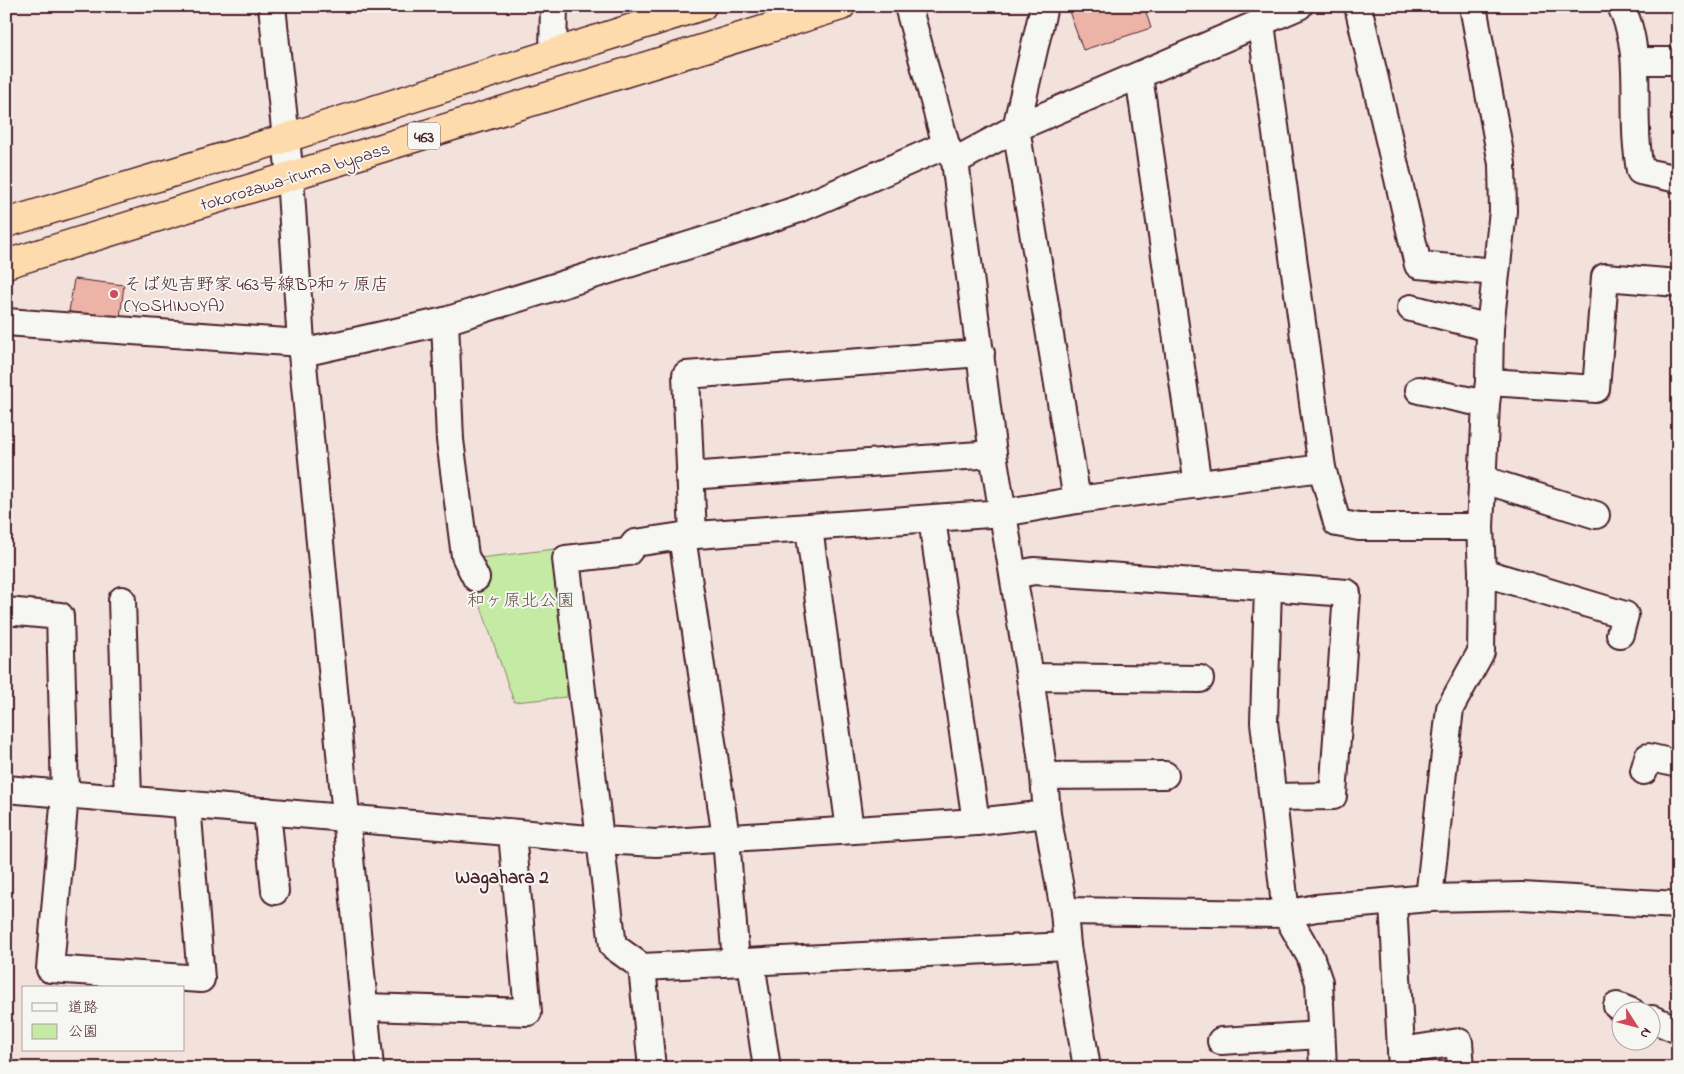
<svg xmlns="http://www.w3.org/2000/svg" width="1684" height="1074" viewBox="0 0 1684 1074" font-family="'Indie Flower','Klee One',sans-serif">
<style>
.green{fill:#c4eaa4;stroke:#878468}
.building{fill:#edb3a7;stroke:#4a1f2b}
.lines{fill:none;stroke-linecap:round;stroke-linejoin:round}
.minor-casing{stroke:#4a1f2b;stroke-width:30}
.highway-casing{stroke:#4a1f2b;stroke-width:31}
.minor{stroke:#f6f6f2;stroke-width:26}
.highway{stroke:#fedbac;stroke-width:28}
.poi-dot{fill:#d1495b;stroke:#f6f6f2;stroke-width:2}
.labels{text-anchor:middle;stroke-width:4;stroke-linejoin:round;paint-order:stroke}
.shield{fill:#f6f6f2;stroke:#7e6067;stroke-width:1}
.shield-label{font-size:16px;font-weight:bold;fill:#4a1f2b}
.street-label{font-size:18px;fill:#4a1f2b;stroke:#f6f6f2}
.poi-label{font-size:18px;fill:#4a1f2b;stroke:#f6f6f2;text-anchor:start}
.park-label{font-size:18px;fill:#685249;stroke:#f6f6f2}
.neighbourhood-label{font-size:19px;font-weight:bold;fill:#4a1f2b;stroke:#f6f6f2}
</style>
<rect width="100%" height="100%" fill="#f3e2dc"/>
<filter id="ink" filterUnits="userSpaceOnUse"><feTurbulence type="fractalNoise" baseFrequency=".02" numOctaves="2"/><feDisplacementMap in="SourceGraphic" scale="10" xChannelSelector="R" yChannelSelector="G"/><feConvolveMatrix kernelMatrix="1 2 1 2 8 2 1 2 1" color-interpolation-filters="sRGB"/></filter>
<g filter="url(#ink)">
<!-- green -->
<path class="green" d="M555 549 565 633 567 697 514 702 473 584 479 558Z"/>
<!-- building -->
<g class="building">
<path d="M1067 6H1144L1151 28 1083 50Z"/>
<path d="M74 279 124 285 120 318 69 312Z"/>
</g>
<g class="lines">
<defs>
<g id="minor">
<path d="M272 6 290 177 301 343 370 1068"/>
<path d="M908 6 946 145 955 161 993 454 1030 677 1044 776 1047 814 1064 911 1067 946 1087 1068"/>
<path d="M1044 6 1016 128 1077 500"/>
<path d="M1358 6 1418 265 1496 272"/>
<path d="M1621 6C1640 45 1634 87 1636 129 1636 143 1638 157 1640 171L1678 179"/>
<path d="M1261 24 1322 468 1337 523 1359 527H1480"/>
<path d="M553 53 554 6"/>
<path d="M1636 61H1678"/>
<path d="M1139 76 1198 485"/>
<path d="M955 161 1016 128 1299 6"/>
<path d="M1411 308 1490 328"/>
<path d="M445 321 450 440 465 556 476 578"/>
<path d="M6 322 301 343"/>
<path d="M302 353 445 321 725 234 799 209 946 145"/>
<path d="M1489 382 1596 389 1605 277 1678 283"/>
<path d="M1419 390 1486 404"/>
<path d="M689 476 993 454"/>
<path d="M1484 480 1596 515"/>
<path d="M932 519 976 822"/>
<path d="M809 528 850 830"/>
<path d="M693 535 686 375 981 353"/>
<path d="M682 536 726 838 736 962"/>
<path d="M1482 572 1625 615 1620 634"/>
<path d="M1014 575 1034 571 1268 587 1264 722 1286 914 1310 956 1319 982 1323 1068"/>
<path d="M1268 587 1347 593 1333 796 1274 797"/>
<path d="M122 600 128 799"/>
<path d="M6 611 60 616 65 794 50 969 201 979 187 804"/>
<path d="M1030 677 1200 679"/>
<path d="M1644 771 1648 757 1678 764"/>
<path d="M1044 776 1165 775"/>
<path d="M6 789 601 840 656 843 976 822 1047 814"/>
<path d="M267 811 275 891"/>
<path d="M1429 898 1450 708 1481 652 1482 572 1480 527 1486 404 1489 382 1490 328 1503 211 1502 164 1473 6"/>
<path d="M1393 903 1402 1068"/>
<path d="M1064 911 1286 914 1316 908 1429 898 1522 896 1678 905"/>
<path d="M1067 946 642 967 613 946 566 559 628 552 635 543 682 536 1003 513 1077 500 1322 468"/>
<path d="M751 962 767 1068"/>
<path d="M642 967 652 1068"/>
<path d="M1617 1006 1632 1012"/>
<path d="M365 1007 528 1012 512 833"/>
<path d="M1652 1019 1678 1030"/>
<path d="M1221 1041 1321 1035"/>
<path d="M1401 1051 1459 1042 1461 1068"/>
</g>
<g id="highway">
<path d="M6 223 286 138 702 6"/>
<path d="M6 264 841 6"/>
</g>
</defs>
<!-- minor casing -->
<use href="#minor" class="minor-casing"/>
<!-- highway casing -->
<use href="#highway" class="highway-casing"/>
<!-- minor -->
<use href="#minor" class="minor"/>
<!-- highway -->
<use href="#highway" class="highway"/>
</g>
</g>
<!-- markers -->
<circle class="poi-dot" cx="114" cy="294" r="5"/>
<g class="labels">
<!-- shield labels -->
<rect class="shield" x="408" y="122.5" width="32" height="27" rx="4"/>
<g class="shield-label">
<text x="424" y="142">463</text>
</g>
<!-- street labels -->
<g class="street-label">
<text transform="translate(295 176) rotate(-17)" y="6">tokorozawa-iruma bypass</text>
</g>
<!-- poi labels -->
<g class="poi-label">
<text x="124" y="290">そば処吉野家 463号線BP和ヶ原店<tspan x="124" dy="21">(YOSHINOYA)</tspan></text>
</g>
<!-- park labels -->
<g class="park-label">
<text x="521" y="606">和ヶ原北公園</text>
</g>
<!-- neighbourhood labels -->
<g class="neighbourhood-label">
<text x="502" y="883">Wagahara 2</text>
</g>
</g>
<!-- margin -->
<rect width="1684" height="1074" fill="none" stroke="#f6f6f2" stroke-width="25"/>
<rect x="12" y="12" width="1659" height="1049" fill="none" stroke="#4a1f2b" stroke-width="2" filter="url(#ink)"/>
<!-- legend -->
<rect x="22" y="986" width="162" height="65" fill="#f6f6f2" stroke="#b1a0a2"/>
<rect x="32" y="1003" width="25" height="8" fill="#f6f6f2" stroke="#b1a0a2"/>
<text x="68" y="1012" font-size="15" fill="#4a1f2b">道路</text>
<rect x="32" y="1024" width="25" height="15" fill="#c4eaa4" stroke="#b1a0a2"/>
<text x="68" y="1036" font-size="15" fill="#4a1f2b">公園</text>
<!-- north arrow -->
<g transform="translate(1636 1026) rotate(126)"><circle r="24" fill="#f6f6f2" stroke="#b1a0a2"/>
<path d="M0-4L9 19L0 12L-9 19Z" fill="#d1495b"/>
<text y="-8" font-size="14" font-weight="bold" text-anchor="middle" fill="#4a1f2b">N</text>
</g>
</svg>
